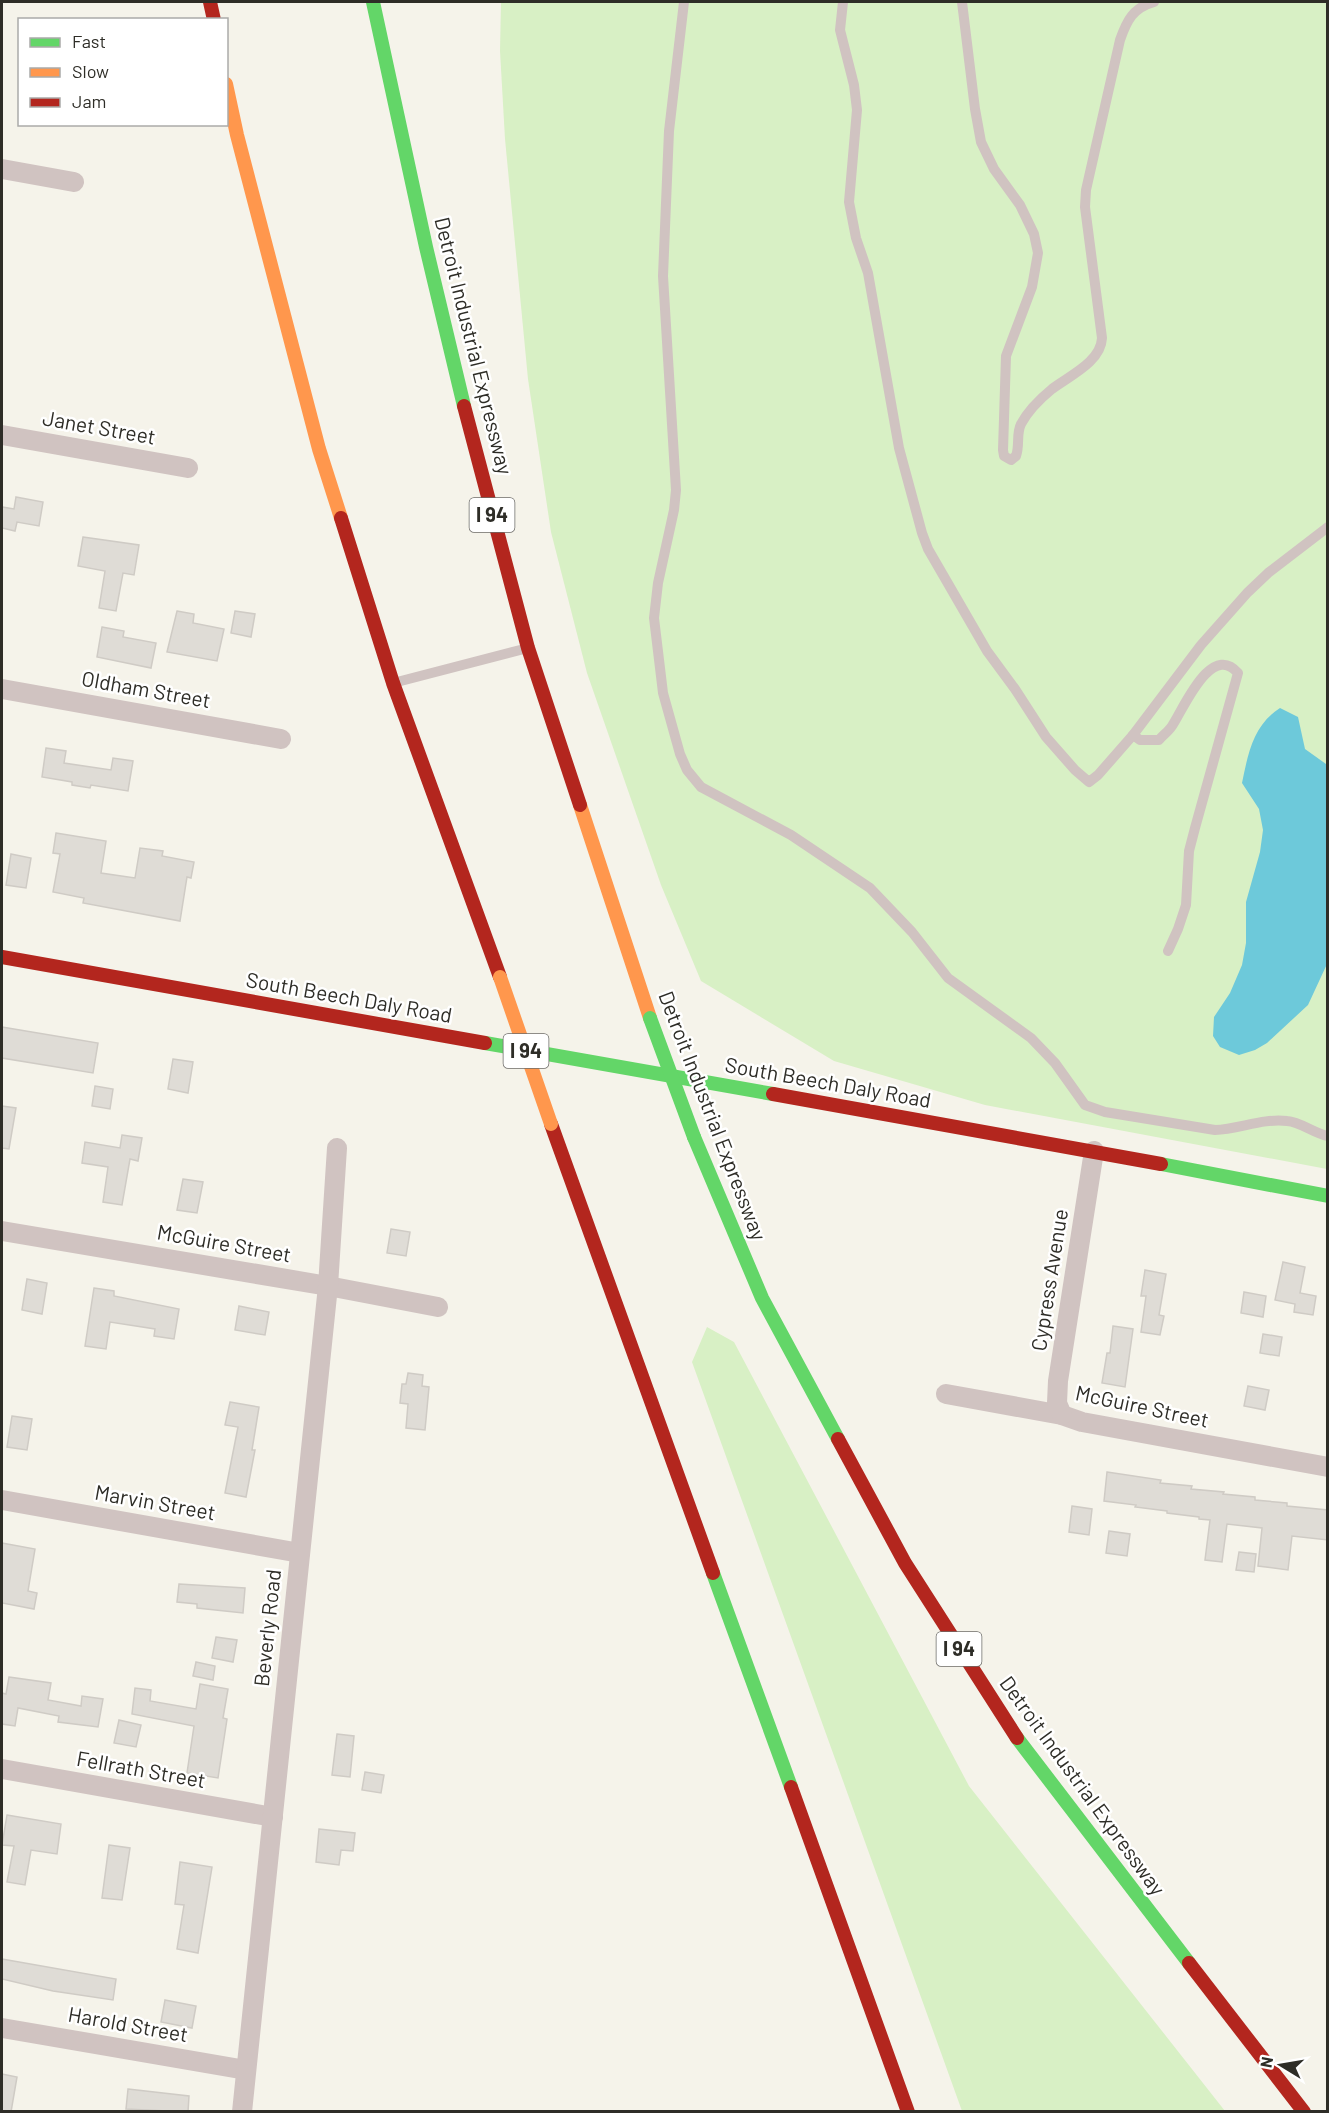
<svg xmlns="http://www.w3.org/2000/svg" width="1329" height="2113" viewBox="0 0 1329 2113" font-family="Barlow,sans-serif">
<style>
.green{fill:#d8f0c5}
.water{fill:#6dc9da}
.building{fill:#dfdcd6;stroke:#cfcbc5;stroke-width:1.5}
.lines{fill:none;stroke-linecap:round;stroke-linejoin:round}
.lane{stroke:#d0c3c1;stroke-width:10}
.street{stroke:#d0c3c1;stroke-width:20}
.fast{stroke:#63d668;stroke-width:14}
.slow{stroke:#ff974d;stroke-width:14}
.jam{stroke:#b3261e;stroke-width:14}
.fast-bridge{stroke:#63d668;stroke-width:14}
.slow-bridge{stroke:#ff974d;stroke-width:14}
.labels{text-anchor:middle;stroke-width:5;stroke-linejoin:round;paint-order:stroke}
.shield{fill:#fff;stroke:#6d6c68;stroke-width:1.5}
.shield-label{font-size:20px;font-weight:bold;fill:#2e2d27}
.street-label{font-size:21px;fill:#2e2d27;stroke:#fff}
</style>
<rect width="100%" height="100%" fill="#f5f3ea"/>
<!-- green -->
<g class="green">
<path d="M501 2H1327V1169L985 1105 834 1061 701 981 661 885 587 673 551 532 528 379 505 139 500 51Z"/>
<path d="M707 1327 734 1342 969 1786 1225 2111H962L692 1362Z"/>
</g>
<!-- water -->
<path class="water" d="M1280 708 1298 717 1305 749 1326 764 1327 767V964L1308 1005 1267 1043 1255 1050 1239 1055 1220 1047 1213 1036 1214 1017 1230 993 1242 965 1246 943V902L1260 852 1263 830 1259 809 1242 783C1248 754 1253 725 1280 708Z"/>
<!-- building -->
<g class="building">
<path d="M16 497 43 502 39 526 17 522 15 531 2 528V507L14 509Z"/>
<path d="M83 537 139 545 134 575 123 573 116 611 99 608 105 571 78 566Z"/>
<path d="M177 611 194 614 193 623 224 629 217 661 167 652Z"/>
<path d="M235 611 255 614 251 637 231 633Z"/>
<path d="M102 627 124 631 123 637 156 643 151 668 97 657Z"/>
<path d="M46 748 66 751 64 763 111 770 113 758 133 761 128 791 91 785 90 788 72 785V782L42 777Z"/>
<path d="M56 833 106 841 101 873 135 878 140 848 163 851 162 856 194 862 191 878 187 877 180 921 83 903 84 898 53 892 60 854 53 853Z"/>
<path d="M11 854 31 858 26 888 6 885Z"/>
<path d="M2 1027 98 1043 93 1073 2 1058Z"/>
<path d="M173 1059 193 1062 188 1093 168 1089Z"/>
<path d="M95 1086 113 1089 110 1109 92 1106Z"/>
<path d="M2 1106 16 1108 9 1149 2 1148Z"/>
<path d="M122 1135 142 1138 138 1161 130 1159 122 1205 103 1202 108 1167 82 1163 85 1142 120 1148Z"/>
<path d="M183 1179 203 1182 197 1213 177 1210Z"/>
<path d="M391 1229 410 1232 406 1256 387 1253Z"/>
<path d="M1283 1262 1305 1267 1300 1293 1316 1296 1313 1315 1294 1312 1295 1304 1275 1300Z"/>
<path d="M1145 1270 1166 1274 1159 1315 1164 1316 1160 1335 1141 1332 1146 1296H1141Z"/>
<path d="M27 1279 47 1283 42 1314 22 1310Z"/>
<path d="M94 1288 114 1291V1296L179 1309 174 1339 154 1336 155 1329 110 1322 106 1349 85 1346Z"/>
<path d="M1244 1292 1266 1296 1263 1317 1241 1313Z"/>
<path d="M239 1306 269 1312 265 1335 235 1330Z"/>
<path d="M1113 1326 1133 1329 1125 1387 1102 1383 1107 1353H1110Z"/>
<path d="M1263 1334 1282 1337 1279 1356 1260 1353Z"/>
<path d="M408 1373 423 1375 422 1386 429 1387 425 1430 406 1428 408 1404 400 1403 402 1384H406Z"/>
<path d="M1248 1386 1269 1390 1265 1410 1244 1406Z"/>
<path d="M230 1402 259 1407 252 1450H255L246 1497 225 1493 238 1427 225 1425Z"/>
<path d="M12 1416 32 1419 27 1450 7 1447Z"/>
<path d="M1107 1472 1161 1480 1160 1483 1192 1486 1191 1489 1224 1492 1223 1494 1255 1497V1500L1287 1503V1506L1328 1510V1540L1292 1536 1288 1570 1258 1566 1262 1528 1227 1524 1222 1562 1205 1560 1210 1520 1199 1519V1517L1167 1513V1511L1135 1507 1136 1505 1104 1501Z"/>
<path d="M1072 1506 1092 1509 1089 1535 1069 1532Z"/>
<path d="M1109 1531 1130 1534 1127 1556 1106 1553Z"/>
<path d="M2 1543 35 1549 28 1591 37 1593 34 1609 2 1603Z"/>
<path d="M1239 1552 1256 1554 1254 1572 1236 1570Z"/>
<path d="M179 1584 245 1588 243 1613 197 1608V1604L177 1602Z"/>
<path d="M216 1637 237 1640 233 1662 212 1658Z"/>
<path d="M196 1662 215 1666 213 1680 193 1676Z"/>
<path d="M9 1677 51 1683 48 1700 81 1706 82 1696 103 1699 98 1727 58 1722 59 1716 18 1708 15 1726 2 1724V1693L6 1694Z"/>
<path d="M200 1684 228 1689 223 1718 227 1719 218 1778 187 1773 194 1726 132 1714 135 1688 151 1690 150 1701 196 1709Z"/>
<path d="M119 1720 141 1725 136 1747 114 1743Z"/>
<path d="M337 1734 354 1736 350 1777 332 1775Z"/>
<path d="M365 1772 384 1775 381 1793 362 1790Z"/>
<path d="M7 1815 61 1824 57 1854 31 1850 25 1885 7 1882 14 1846 2 1845Z"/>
<path d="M319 1829 355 1833 353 1851 341 1850 339 1865 316 1862Z"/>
<path d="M109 1845 130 1848 122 1900 102 1898Z"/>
<path d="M180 1862 212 1867 198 1953 177 1949 184 1905 175 1904Z"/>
<path d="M2 1959 116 1979 113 2000 53 1991 2 1979Z"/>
<path d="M165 2000 196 2006 192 2028 161 2022Z"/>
<path d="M2 2074 17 2077 11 2112H2Z"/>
<path d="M128 2089 189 2096 188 2112 126 2109Z"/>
</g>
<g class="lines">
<!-- lane -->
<g class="lane">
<path d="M684 2 669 131 663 276 676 490 674 510 658 583 654 618 663 693 680 754 687 770 701 787 791 835 870 888 912 932 948 978 1031 1038 1055 1063 1085 1105 1105 1112 1215 1130C1239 1129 1263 1118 1287 1121 1301 1122 1313 1133 1328 1136"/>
<path d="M843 2 840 30 854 85 857 110 849 202 856 238 868 273 899 448 922 533 928 549 987 651 1015 689 1046 737 1075 770 1089 782 1098 775 1133 735"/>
<path d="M962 2 975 109 981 142 994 169 1020 205 1034 234 1038 253 1032 287 1006 356 1003 450 1004 456 1011 460 1016 456C1020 445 1016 434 1021 424 1028 411 1041 398 1052 389 1069 376 1101 362 1102 338L1085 207 1086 190 1120 40C1127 20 1133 8 1154 2"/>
<path d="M397 682 524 649"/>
<path d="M1168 951 1178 929 1186 905 1189 851 1195 828 1238 673C1211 641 1183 710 1172 726 1169 731 1163 735 1159 740H1140L1133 735 1201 645 1248 592 1268 573 1328 527"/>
</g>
<!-- street -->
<g class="street">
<path d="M2 169 74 182"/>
<path d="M2 435 188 468"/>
<path d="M2 689 281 739"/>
<path d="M2 1231 328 1286 438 1307"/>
<path d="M946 1394 1062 1415 1082 1422 1328 1467"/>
<path d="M1062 1415 1057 1403 1058 1381 1094 1151"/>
<path d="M2 1500 300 1553"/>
<path d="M2 1769 273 1817"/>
<path d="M2 2028 246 2070"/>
<path d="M242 2112 328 1286 337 1148"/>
</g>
<!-- fast -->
<g class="fast">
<path d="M373 2 426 247 464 406"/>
<path d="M485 1043 773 1094"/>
<path d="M694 1137 762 1298 838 1439"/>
<path d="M1161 1164 1328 1196"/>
<path d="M713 1573 791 1787"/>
<path d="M1017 1738 1189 1963"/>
</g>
<!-- slow -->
<g class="slow">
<path d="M226 84 237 135 319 449 341 518"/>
<path d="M580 805 650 1018"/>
</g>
<!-- jam -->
<g class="jam">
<path d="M210 2 214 20"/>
<path d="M464 406 528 648 580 805"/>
<path d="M341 518 393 683 500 977"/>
<path d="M2 957 485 1043"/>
<path d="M773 1094 1161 1164"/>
<path d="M551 1124 713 1573"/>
<path d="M838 1439 905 1563 1017 1738"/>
<path d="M791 1787 908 2112"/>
<path d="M1189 1963 1304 2112"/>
</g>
<!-- fast-bridge -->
<path class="fast-bridge" d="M650 1018 694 1137"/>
<!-- slow-bridge -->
<path class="slow-bridge" d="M500 977 551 1124"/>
</g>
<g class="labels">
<!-- shield labels -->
<g class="shield">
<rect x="469.5" y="498" width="45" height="34" rx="4.5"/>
<rect x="503.5" y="1034" width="45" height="34" rx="4.5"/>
<rect x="936.5" y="1632" width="45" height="34" rx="4.5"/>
</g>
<g class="shield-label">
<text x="492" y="522">I 94</text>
<text x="526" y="1058">I 94</text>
<text x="959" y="1656">I 94</text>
</g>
<!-- street labels -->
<g class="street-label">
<text transform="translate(473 346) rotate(76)" y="7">Detroit Industrial Expressway</text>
<text transform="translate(99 428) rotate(10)" y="7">Janet Street</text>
<text transform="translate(146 690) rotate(10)" y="7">Oldham Street</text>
<text transform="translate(349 998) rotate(10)" y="7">South Beech Daly Road</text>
<text transform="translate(828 1083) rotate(10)" y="7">South Beech Daly Road</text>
<text transform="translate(712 1116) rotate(69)" y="7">Detroit Industrial Expressway</text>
<text transform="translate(224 1244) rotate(10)" y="7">McGuire Street</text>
<text transform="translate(1050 1280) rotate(-81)" y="7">Cypress Avenue</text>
<text transform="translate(1142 1407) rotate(12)" y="7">McGuire Street</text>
<text transform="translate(155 1503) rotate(10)" y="7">Marvin Street</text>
<text transform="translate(268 1628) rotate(-84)" y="7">Beverly Road</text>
<text transform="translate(141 1770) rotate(10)" y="7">Fellrath Street</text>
<text transform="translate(1082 1786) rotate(54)" y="7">Detroit Industrial Expressway</text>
<text transform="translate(128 2025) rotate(10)" y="7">Harold Street</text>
</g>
</g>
<!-- border -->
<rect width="1329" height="2113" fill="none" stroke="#2e2d27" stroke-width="6"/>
<!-- legend -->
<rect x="18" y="18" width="210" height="108" fill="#ffffff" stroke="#ababa9" stroke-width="1.5"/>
<rect x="30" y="38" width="30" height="9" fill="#63d668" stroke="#ababa9" stroke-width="1.5"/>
<text x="72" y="48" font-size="18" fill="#2e2d27">Fast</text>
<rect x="30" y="68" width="30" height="9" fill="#ff974d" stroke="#ababa9" stroke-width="1.5"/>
<text x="72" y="78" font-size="18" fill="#2e2d27">Slow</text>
<rect x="30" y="98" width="30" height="9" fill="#b3261e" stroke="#ababa9" stroke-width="1.5"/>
<text x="72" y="108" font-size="18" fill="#2e2d27">Jam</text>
<!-- north arrow -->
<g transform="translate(1281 2065) rotate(281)" stroke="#ffffff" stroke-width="4.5" paint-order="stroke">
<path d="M0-4.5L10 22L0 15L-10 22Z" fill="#2e2d27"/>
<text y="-9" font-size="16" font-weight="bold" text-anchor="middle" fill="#2e2d27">N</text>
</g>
</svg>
